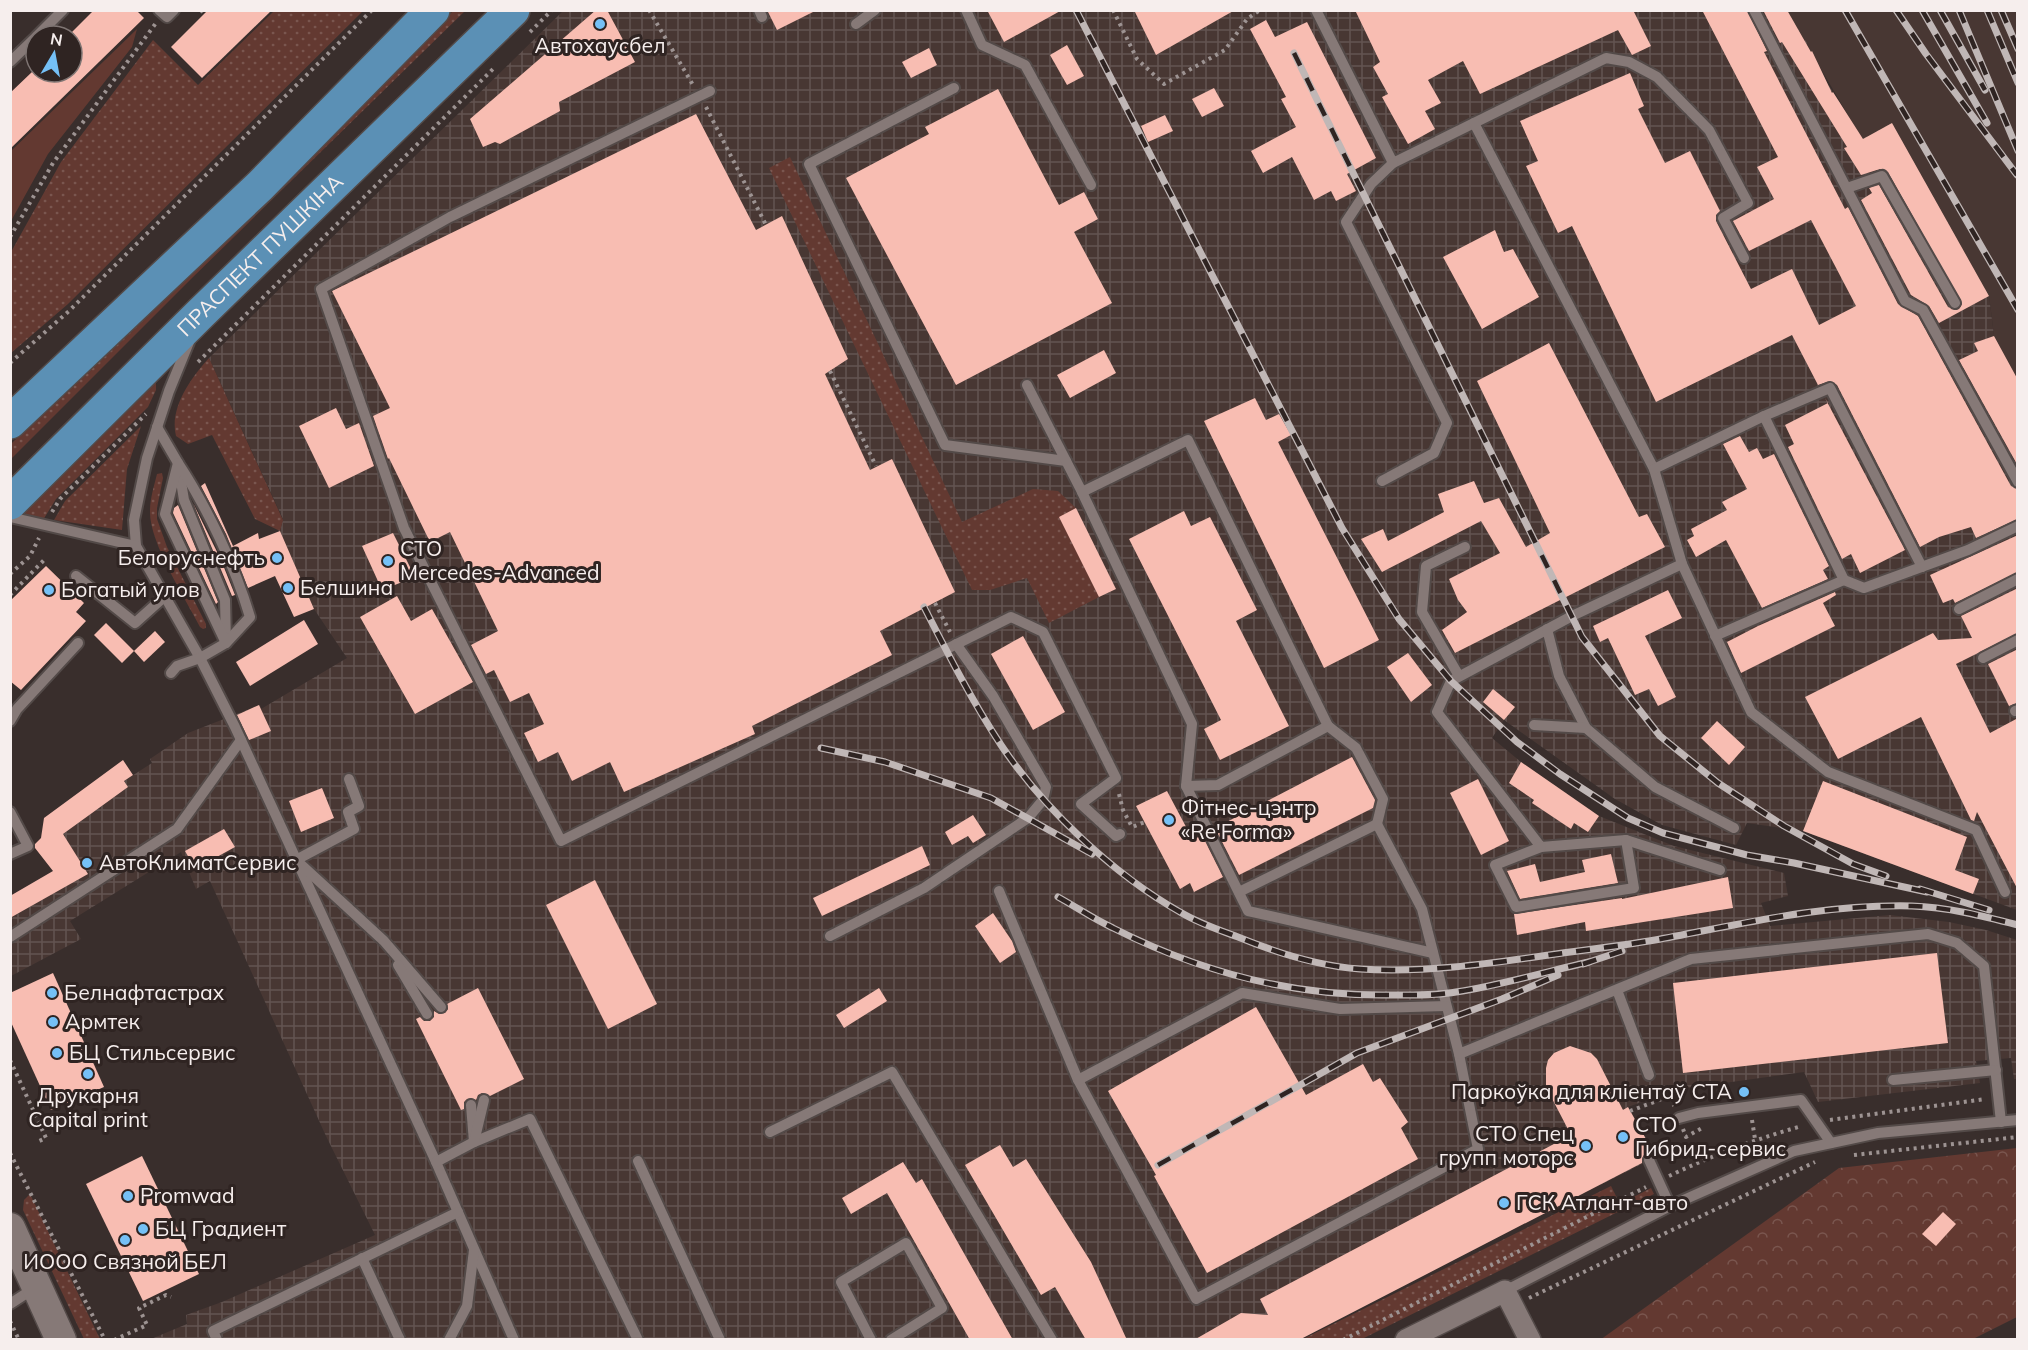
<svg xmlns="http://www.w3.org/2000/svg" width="2028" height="1350" viewBox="0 0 2028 1350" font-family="Mulish,sans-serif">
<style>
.built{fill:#483733}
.industrial{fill:url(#industrial-grid)}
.grass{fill:url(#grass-dots)}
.forest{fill:url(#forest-crowns)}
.park{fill:#633931}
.building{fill:#f8bdb2}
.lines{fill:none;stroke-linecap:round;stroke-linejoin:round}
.service-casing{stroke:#534a48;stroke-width:14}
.minor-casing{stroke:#534a48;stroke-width:24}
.secondary-casing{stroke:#534a48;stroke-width:33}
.primary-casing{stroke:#534a48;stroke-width:36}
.path{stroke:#9d9392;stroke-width:4;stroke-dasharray:3 4.5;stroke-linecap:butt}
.service{stroke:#867977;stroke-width:10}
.minor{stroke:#867977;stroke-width:21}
.secondary{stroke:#867977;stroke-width:30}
.primary{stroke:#5b90b5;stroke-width:33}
.rail-casing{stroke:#c0b7b6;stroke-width:7}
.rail{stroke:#2f2422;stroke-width:4.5;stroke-dasharray:14;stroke-linecap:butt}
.poi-dot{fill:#75c0f6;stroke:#2f2422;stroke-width:2}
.labels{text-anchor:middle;stroke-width:6;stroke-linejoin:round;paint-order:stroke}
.poi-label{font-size:21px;fill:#f6eeed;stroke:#2f2422;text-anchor:start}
.street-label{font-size:21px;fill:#f6eeed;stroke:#2f2422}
</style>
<defs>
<pattern id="industrial-grid" width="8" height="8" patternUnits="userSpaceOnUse" patternTransform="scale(1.5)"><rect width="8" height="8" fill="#483733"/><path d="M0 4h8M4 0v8" fill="none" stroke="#635451"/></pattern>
<pattern id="grass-dots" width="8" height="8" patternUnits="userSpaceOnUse" patternTransform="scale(1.5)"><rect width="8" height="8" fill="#633931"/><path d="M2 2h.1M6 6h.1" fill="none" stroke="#7a564f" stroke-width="1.8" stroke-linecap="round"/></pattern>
<pattern id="forest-crowns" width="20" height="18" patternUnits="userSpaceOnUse" patternTransform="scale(1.5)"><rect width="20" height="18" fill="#633931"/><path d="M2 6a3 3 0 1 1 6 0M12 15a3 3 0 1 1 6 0" fill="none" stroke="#7a564f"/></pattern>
</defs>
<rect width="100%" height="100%" fill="#392e2c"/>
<!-- built -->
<path class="built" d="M1787 11H2017V380L1994 336 1989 296 1892 123 1862 139Z"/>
<!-- industrial -->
<path class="industrial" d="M563 11H1787L1812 51 1826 81 1862 139 1892 123 1989 296 1994 336 2017 380V910L1803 831 1747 823 1736 845 1662 825 1615 799 1504 720 1492 738 1521 762 1599 816 1674 846 1784 873 1788 896 1761 903 1770 926 1890 915 1949 922 1986 930 2017 940V1079H2014L2011 1058 1976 1061 1980 1083 1818 1102 1804 1072 1674 1090 1628 1107 1656 1157 1480 1245 1275 1340 151 1339 187 1324 186 1315 222 1302 375 1235 326 1136 210 881 196 889 181 852 70 921 81 939 11 976V918L63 887V834L128 787 124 781 152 763 150 759 188 733 260 705 261 709 347 658 314 609 280 531 283 519 209 358Z"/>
<!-- grass -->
<g class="grass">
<path d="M274 11H363L68 304 11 353V252L61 162 153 40 198 85Z"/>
<path d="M453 11H465L192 278 11 459V444C156 297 308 157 453 11Z"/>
<path d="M790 157 962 522 1033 489 1058 491 1076 508 1060 517 1099 597 1049 623 1027 578 990 590H972L769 168Z"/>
<path d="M209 358 283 520 280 531 255 519 212 435 188 444 176 436C169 408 191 378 209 358Z"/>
<path d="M156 377V390L148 407 56 499 43 520 18 511Z"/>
<path d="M141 426 127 469 122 530 54 520 65 501Z"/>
<path d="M162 473 163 478 157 508V519L167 547 206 624V628L203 629 200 627C185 598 149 542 150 511 150 499 154 486 157 474Z"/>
<path d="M1611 1186 1620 1204 1651 1188 1654 1194 1362 1339H1303Z"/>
<path d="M30 1194 100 1339H84L23 1210 24 1200Z"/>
</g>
<!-- forest -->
<path class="forest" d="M2017 1148V1317L1973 1339 1600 1340 1839 1168Z"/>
<!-- park -->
<path class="park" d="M137 29 132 47 48 154 11 221V151Z"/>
<!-- building -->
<g class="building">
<path d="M94 10H136L144 18 10 149V93L32 72H72V36H68Z"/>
<path d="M208 10H272L202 78 171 47Z"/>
<path d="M596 10H607L635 62 559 102 560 111 500 144 495 142 483 147 470 119Z"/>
<path d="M767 10H817L777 30Z"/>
<path d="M987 10H1062L1004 42Z"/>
<path d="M1134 10H1235L1156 55Z"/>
<path d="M1355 10H1633L1651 46 1632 55 1618 30 1480 94 1463 61 1428 80 1441 103 1425 111 1435 129 1408 144 1382 97 1388 94 1373 67 1380 62Z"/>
<path d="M1702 10H1747L1767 51 1764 52 1845 209 1848 207 1898 304 1918 316 2011 486 2018 489V519L1976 538 1971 527 1939 537 1920 547 1837 385 1830 381 1818 385 1792 335 1656 402 1572 226 1558 233 1526 166 1538 161 1520 121 1630 73 1644 106 1638 109 1665 163 1690 151 1720 211 1716 215V221L1751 289 1792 269 1819 325 1856 306 1811 220 1749 251 1733 221 1774 199 1757 167 1778 157Z"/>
<path d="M1763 10H1787L1811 52 1812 51 1832 93 1833 92 1863 139 1892 123 1989 296 1939 323 1929 306 1911 295 1861 200 1872 193 1869 188 1879 185 1948 307 1956 310 1959 309 1962 304 1888 172 1880 169 1861 175 1844 148 1847 147 1782 42 1780 43Z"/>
<path d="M1266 20 1275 37 1307 22 1376 158 1347 174 1356 191 1336 201 1331 191 1314 200 1292 157 1263 173 1251 151 1296 127 1281 99 1286 97 1250 29Z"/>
<path d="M1067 45 1084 76 1067 85 1050 55Z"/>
<path d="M929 48 937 65 911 78 902 62Z"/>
<path d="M1214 88 1224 106 1202 117 1192 99Z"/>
<path d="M998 89 1059 205 1084 192 1098 219 1074 232 1112 303 956 385 846 178 929 134 925 127Z"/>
<path d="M696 114 756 230 782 216 848 359 825 374 870 470 892 459 955 592 880 631 892 655 752 726 755 734 624 792 610 762 572 781 558 752 538 762 524 733 544 724 529 693 510 702 494 670 486 674 471 645 498 631 450 532 430 542 389 458 388 459 373 416 390 408 332 291Z"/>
<path d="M1165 115 1173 131 1148 142 1141 126Z"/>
<path d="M1495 230 1504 252 1513 249 1539 297 1482 329 1443 257Z"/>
<path d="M1994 336 2018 380V466L1959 360 1978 351 1974 343Z"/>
<path d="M1549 343 1639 517 1647 514 1665 547 1455 653 1442 630 1467 612 1458 600 1449 579 1500 553 1481 521 1382 572 1361 539 1383 529 1388 541 1444 512 1438 494 1474 481 1484 503 1499 498 1526 547 1550 533 1477 381Z"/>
<path d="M1104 350 1116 373 1070 398 1057 375Z"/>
<path d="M1255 398 1266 420 1279 414 1291 435 1278 442 1379 640 1324 668 1204 421Z"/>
<path d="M1825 398 1905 550 1860 573 1851 554 1842 559 1788 447 1794 444 1785 425 1828 403Z"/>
<path d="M336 408 346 429 359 423 374 466 329 488 299 426Z"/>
<path d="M1740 436 1749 452 1757 448 1763 459 1774 454 1829 566 1823 570 1828 579 1762 608 1726 540 1696 557 1687 540 1694 536 1691 529 1727 510 1722 502 1747 489 1723 444Z"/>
<path d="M205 483 233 546 258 533 259 539 280 531 314 609 294 617 275 576 248 588 226 534 201 486Z"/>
<path d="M193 503 221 560 235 595 232 596Z"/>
<path d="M178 505 218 602 216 604 173 513 174 508Z"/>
<path d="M1076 508 1116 589 1099 597 1059 517Z"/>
<path d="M1184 511 1191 526 1210 517 1257 610 1236 621 1289 726 1220 760 1204 729 1221 720 1129 539Z"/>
<path d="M393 533 415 577 382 590 362 546Z"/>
<path d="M2018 535V572L1955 603 1953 599 1943 603 1930 575Z"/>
<path d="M46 566 84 603 76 612 86 621 21 690 10 681V601Z"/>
<path d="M2018 588V633L1956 664 1990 733 2018 718V890L1977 812 1974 821 1971 820 1921 717 1838 759 1805 697 1933 633 1938 640 1972 638 1961 616Z"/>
<path d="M1668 590 1682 618 1645 636 1676 697 1658 706 1649 689 1635 695 1608 638 1600 642 1593 626Z"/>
<path d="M1835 592 1836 595 1823 603 1835 626 1741 673 1727 642 1758 626Z"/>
<path d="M397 596 411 621 432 609 473 682 415 714 360 617Z"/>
<path d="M304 620 318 644 250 686 236 662Z"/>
<path d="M106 623 134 651 122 663 94 635Z"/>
<path d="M155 631 165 642 144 662 134 651Z"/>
<path d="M1023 636 1065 712 1033 730 991 654Z"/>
<path d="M2018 649V703L2009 706 1988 664Z"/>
<path d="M1408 653 1432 685 1411 702 1387 667Z"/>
<path d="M1493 689 1515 707 1504 720 1483 702Z"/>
<path d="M259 705 271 731 249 740 237 715Z"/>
<path d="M1717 721 1745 747 1729 765 1701 738Z"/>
<path d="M1352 757 1375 800 1373 808 1239 875 1215 828Z"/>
<path d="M123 760 133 775 124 781 128 787 63 834 88 874 10 918V896L53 871 35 848V844L41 838 44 818Z"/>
<path d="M1521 762 1599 816 1588 832 1574 823 1571 829 1532 803 1534 800 1509 783Z"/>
<path d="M1478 779 1509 841 1481 855 1450 793Z"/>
<path d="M1823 781 1967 837 1955 870 1979 879 1973 894 1803 831Z"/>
<path d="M322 788 334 818 301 832 289 801Z"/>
<path d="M1167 791 1193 840 1202 835 1223 877 1194 892 1190 883 1180 889 1136 806Z"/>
<path d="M973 815 986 835 973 843 968 836 952 845 945 832Z"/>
<path d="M224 829 235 847 195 869 185 851Z"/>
<path d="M922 846 930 865 822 916 813 898Z"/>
<path d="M1611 854 1618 883 1520 899 1507 871 1535 864 1540 882 1585 872 1582 860Z"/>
<path d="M1728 877 1733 908 1586 931 1585 922 1517 935 1514 914 1622 898V899Z"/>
<path d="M595 880 657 1004 608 1029 546 905Z"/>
<path d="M993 913 1012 941 1016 952 1000 963 975 926Z"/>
<path d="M1937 953 1948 1043 1683 1073 1673 983Z"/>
<path d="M53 973 104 1087 51 1110 10 1020V993Z"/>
<path d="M478 988 524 1079 490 1096 482 1093 478 1095 476 1100 471 1098 467 1099 464 1102V1109L461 1110 416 1019 420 1017 424 1021H430L434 1017V1011L439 1014 445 1013 448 1009 447 1004Z"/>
<path d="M879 988 887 1001 844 1028 836 1015Z"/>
<path d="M1256 1007 1306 1095 1363 1064 1373 1082 1380 1078 1408 1122 1401 1128 1418 1159 1207 1273 1154 1176 1156 1175 1108 1091Z"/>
<path d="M1570 1046 1591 1053 1597 1059 1623 1110 1628 1107 1655 1155 1650 1153H1645L1642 1159V1163L1299 1340H1194L1241 1313 1268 1315 1260 1299 1571 1135 1546 1087V1068L1548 1060 1554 1053Z"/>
<path d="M1000 1145 1013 1167 1026 1159 1091 1262 1127 1340H1086L1055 1287 1041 1295 965 1165Z"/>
<path d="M142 1156 199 1274 143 1301 86 1184Z"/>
<path d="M903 1162 916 1183 922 1179 1013 1340H970L887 1193 851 1214 842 1198Z"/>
<path d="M1943 1212 1956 1224 1936 1246 1922 1234Z"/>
</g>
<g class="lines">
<defs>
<g id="service">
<path d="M159 10 167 17 174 10"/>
<path d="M759 10 762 17"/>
<path d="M966 10 982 45 1025 65 1091 185"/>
<path d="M1316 10 1393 163 1606 58 1629 62 1657 77 1709 130 1748 203 1723 218 1744 258"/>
<path d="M1754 10 1905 301 1923 310 2018 482"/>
<path d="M856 24 875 10"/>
<path d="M37 36 63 10"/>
<path d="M10 62 36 37"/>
<path d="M954 88 809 164 945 445 1066 461"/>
<path d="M710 91 450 217 321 289 404 528 561 841 1011 617 1043 632 1116 778 1081 804 1116 836 1120 834"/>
<path d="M1474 123 1654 469 1682 564 1751 712 1828 772 1976 830 2005 892"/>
<path d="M1847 188 1882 176 1955 303"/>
<path d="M189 342 169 391 147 458 134 520 136 546 200 658 235 727 436 1162 514 1340"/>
<path d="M1027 385 1082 492 1192 724 1186 786 1248 911 1433 953"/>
<path d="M1764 416 1830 388 1922 567"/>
<path d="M157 427 178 463 184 500 225 600 226 643 200 658 177 666 171 673"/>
<path d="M178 463C207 507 235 566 250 617L226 643 165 514Z"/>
<path d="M1654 469 1764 416 1844 580 1715 636"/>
<path d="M1382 481 1434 453 1447 423 1346 222 1371 184 1393 163"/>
<path d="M1082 492 1188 440 1328 726 1218 785 1186 786"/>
<path d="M10 517 136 546"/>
<path d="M1682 564 1572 616 1451 681 1437 712 1541 847 1626 840 1720 870"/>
<path d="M76 576 135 623 164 597"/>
<path d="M1844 580 1864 588 1968 550 2018 526"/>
<path d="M1959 609 2018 579"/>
<path d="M1547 629 1559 676 1586 728 1655 787 1734 828"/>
<path d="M1983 658 2018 640"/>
<path d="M1459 676 1422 612 1426 566 1465 547"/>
<path d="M2015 711 2018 710"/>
<path d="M10 721 17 709 78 643"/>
<path d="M1534 725 1586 728"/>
<path d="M1328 726 1356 748 1383 799 1377 824"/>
<path d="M349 779 359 806 348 812 354 829 296 860 384 941 441 1007"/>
<path d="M10 812 28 846 10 854"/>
<path d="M1541 847 1495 865 1516 907 1634 888 1626 840"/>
<path d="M999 891 1078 1080 1196 1299 1478 1149 1459 1054"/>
<path d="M1239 892 1377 824 1422 909 1459 1054 1691 959 1928 934 1957 943 1984 966 2001 1122"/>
<path d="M830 936 924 888 1028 818 1043 800 1046 787 993 696 956 644"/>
<path d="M10 937 177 829 241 740"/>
<path d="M398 965 427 1014"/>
<path d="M1617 990 1649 1075"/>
<path d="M1078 1080 1242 993 1340 1009 1446 1006"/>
<path d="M1893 1080 1996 1070"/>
<path d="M471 1105 474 1142 530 1119 638 1340"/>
<path d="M1679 1118 1698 1113 1801 1100 1831 1143"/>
<path d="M770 1132 892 1072 1052 1340"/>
<path d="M1649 1160 1670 1206"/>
<path d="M638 1161 720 1340"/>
<path d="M436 1162 474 1142 484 1100"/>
<path d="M362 1258 400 1340"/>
<path d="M1505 1291 1670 1206 1794 1151 1878 1133 2018 1120"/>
<path d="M10 1304 36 1287"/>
<path d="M217 1340 213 1331 458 1212"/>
<path d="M449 1340 467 1306 474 1250"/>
<path d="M871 1340 841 1282 906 1243 942 1308 891 1340"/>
</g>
<path id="minor" d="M1406 1340 1505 1291 1530 1340"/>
<path id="secondary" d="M10 1228 61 1340"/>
<g id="primary">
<path d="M10 422 260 186 433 10"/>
<path id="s1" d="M10 503 200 314 513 10"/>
</g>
</defs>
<!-- service casing -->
<use href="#service" class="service-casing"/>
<!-- minor casing -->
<use href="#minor" class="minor-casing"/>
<!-- secondary casing -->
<use href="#secondary" class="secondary-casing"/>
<!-- primary casing -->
<use href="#primary" class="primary-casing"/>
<!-- path -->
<g class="path">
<path d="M201 10 204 14"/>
<path d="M649 10 693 85"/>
<path d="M1113 10 1137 59 1164 84 1225 50 1247 19 1260 10"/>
<path d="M530 32 552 10"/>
<path d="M706 107 766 225"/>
<path d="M10 237 53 163 156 23"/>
<path d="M198 362 493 69"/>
<path d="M10 363 69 311 372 10"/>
<path d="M830 371 876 466"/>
<path d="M52 512 60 499 146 414"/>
<path d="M10 574 30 556 39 538"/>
<path d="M10 595 45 559"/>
<path d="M935 603 950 632"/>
<path d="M1119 794 1123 810 1132 827 1145 822"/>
<path d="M10 1060 46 1138 37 1142"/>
<path d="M1630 1111 1670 1096 1674 1106"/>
<path d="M1752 1120 1755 1139"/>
<path d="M1830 1120 1986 1099"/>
<path d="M1683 1129 1686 1137 1702 1128"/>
<path d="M10 1153 105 1340"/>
<path d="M1854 1155 2018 1137"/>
<path d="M1669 1176C1713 1155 1756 1139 1802 1126"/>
<path d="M1529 1298 1815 1162"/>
<path d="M10 1321 19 1340"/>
<path d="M114 1340 147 1325 139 1308 166 1295 171 1297"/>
<path d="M1343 1340 1646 1187"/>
</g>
<!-- service -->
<use href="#service" class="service"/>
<!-- minor -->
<use href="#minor" class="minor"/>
<!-- secondary -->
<use href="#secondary" class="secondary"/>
<!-- primary -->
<use href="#primary" class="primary"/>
<defs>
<g id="rail">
<path d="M1076 10 1342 528 1399 619 1451 681 1517 742 1560 774 1628 818 1663 833 1747 855 1794 863 1927 892"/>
<path d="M1845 10 2018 310"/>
<path d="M1896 10 1926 54 2017 175"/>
<path d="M1922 10 1987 123"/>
<path d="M1940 10 1985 90"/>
<path d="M1959 10 2018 151"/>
<path d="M1987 10 2018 83"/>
<path d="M2001 10 2018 49"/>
<path d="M1294 53 1582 637 1660 736 1718 783 1784 826 1853 864 1886 876"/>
<path d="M924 607C948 654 972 701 1001 745 1044 809 1113 874 1180 912 1198 923 1219 930 1238 937 1277 953 1318 966 1360 969 1424 973 1486 964 1549 955 1584 950 1620 946 1655 940 1742 924 1822 904 1912 906 1947 907 1983 916 2018 925"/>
<path d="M821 748 885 762 991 798 1092 854"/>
<path d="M1920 889 1989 910"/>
<path d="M1058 897C1076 907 1094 919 1113 928 1200 972 1291 996 1388 995 1410 995 1434 996 1456 992 1501 985 1545 972 1589 962"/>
<path d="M1583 964 1622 951"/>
<path d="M1158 1165 1357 1053 1502 999 1558 975"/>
</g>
</defs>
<!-- rail casing -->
<use href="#rail" class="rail-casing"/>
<!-- rail -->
<use href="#rail" class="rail"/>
</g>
<!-- markers -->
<g class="poi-dot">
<circle cx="600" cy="24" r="6"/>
<circle cx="277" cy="558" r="6"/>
<circle cx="388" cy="561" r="6"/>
<circle cx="288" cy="588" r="6"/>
<circle cx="49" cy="590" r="6"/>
<circle cx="1169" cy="820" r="6"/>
<circle cx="87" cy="863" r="6"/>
<circle cx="52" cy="993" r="6"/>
<circle cx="53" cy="1022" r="6"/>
<circle cx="57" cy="1053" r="6"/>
<circle cx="88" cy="1074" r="6"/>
<circle cx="1744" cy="1092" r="6"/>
<circle cx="1623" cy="1137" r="6"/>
<circle cx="1586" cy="1146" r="6"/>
<circle cx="128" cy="1196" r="6"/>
<circle cx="1504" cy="1203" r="6"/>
<circle cx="143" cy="1229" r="6"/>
<circle cx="125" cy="1240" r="6"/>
</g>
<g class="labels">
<!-- poi labels -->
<g class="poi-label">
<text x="600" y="53" text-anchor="middle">Автохаусбел</text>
<text x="400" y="556">СТО<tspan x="400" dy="24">Mercedes-Advanced</tspan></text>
<text x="265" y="565" text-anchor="end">Белоруснефть</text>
<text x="300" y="595">Белшина</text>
<text x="61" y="597">Богатый улов</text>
<text x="1181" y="815">Фітнес-цэнтр<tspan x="1181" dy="24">«Re'Forma»</tspan></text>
<text x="99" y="870">АвтоКлиматСервис</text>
<text x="64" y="1000">Белнафтастрах</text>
<text x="65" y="1029">Армтек</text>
<text x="69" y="1060">БЦ Стильсервис</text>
<text x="1732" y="1099" text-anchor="end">Паркоўка для кліентаў СТА</text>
<text x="88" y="1103" text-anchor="middle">Друкарня<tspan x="88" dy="24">Capital print</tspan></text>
<text x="1635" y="1132">СТО<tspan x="1635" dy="24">Гибрид-сервис</tspan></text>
<text x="1574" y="1141" text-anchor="end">СТО Спец<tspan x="1574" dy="24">групп моторс</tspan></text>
<text x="140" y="1203">Promwad</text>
<text x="1516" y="1210">ГСК Атлант-авто</text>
<text x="155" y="1236">БЦ Градиент</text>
<text x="125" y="1269" text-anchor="middle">ИООО Связной БЕЛ</text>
</g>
<!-- street labels -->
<g class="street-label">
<text dy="7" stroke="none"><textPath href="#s1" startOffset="352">ПРАСПЕКТ ПУШКІНА</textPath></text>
</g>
</g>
<!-- border -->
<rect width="2028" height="1350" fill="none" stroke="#f6eeed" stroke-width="24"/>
<!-- north arrow -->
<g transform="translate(54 54) rotate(10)"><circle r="28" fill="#2f2422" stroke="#7f7573" stroke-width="1.5"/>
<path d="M0-4.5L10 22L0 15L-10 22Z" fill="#75c0f6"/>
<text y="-9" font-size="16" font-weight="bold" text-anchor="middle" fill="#f6eeed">N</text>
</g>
</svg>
